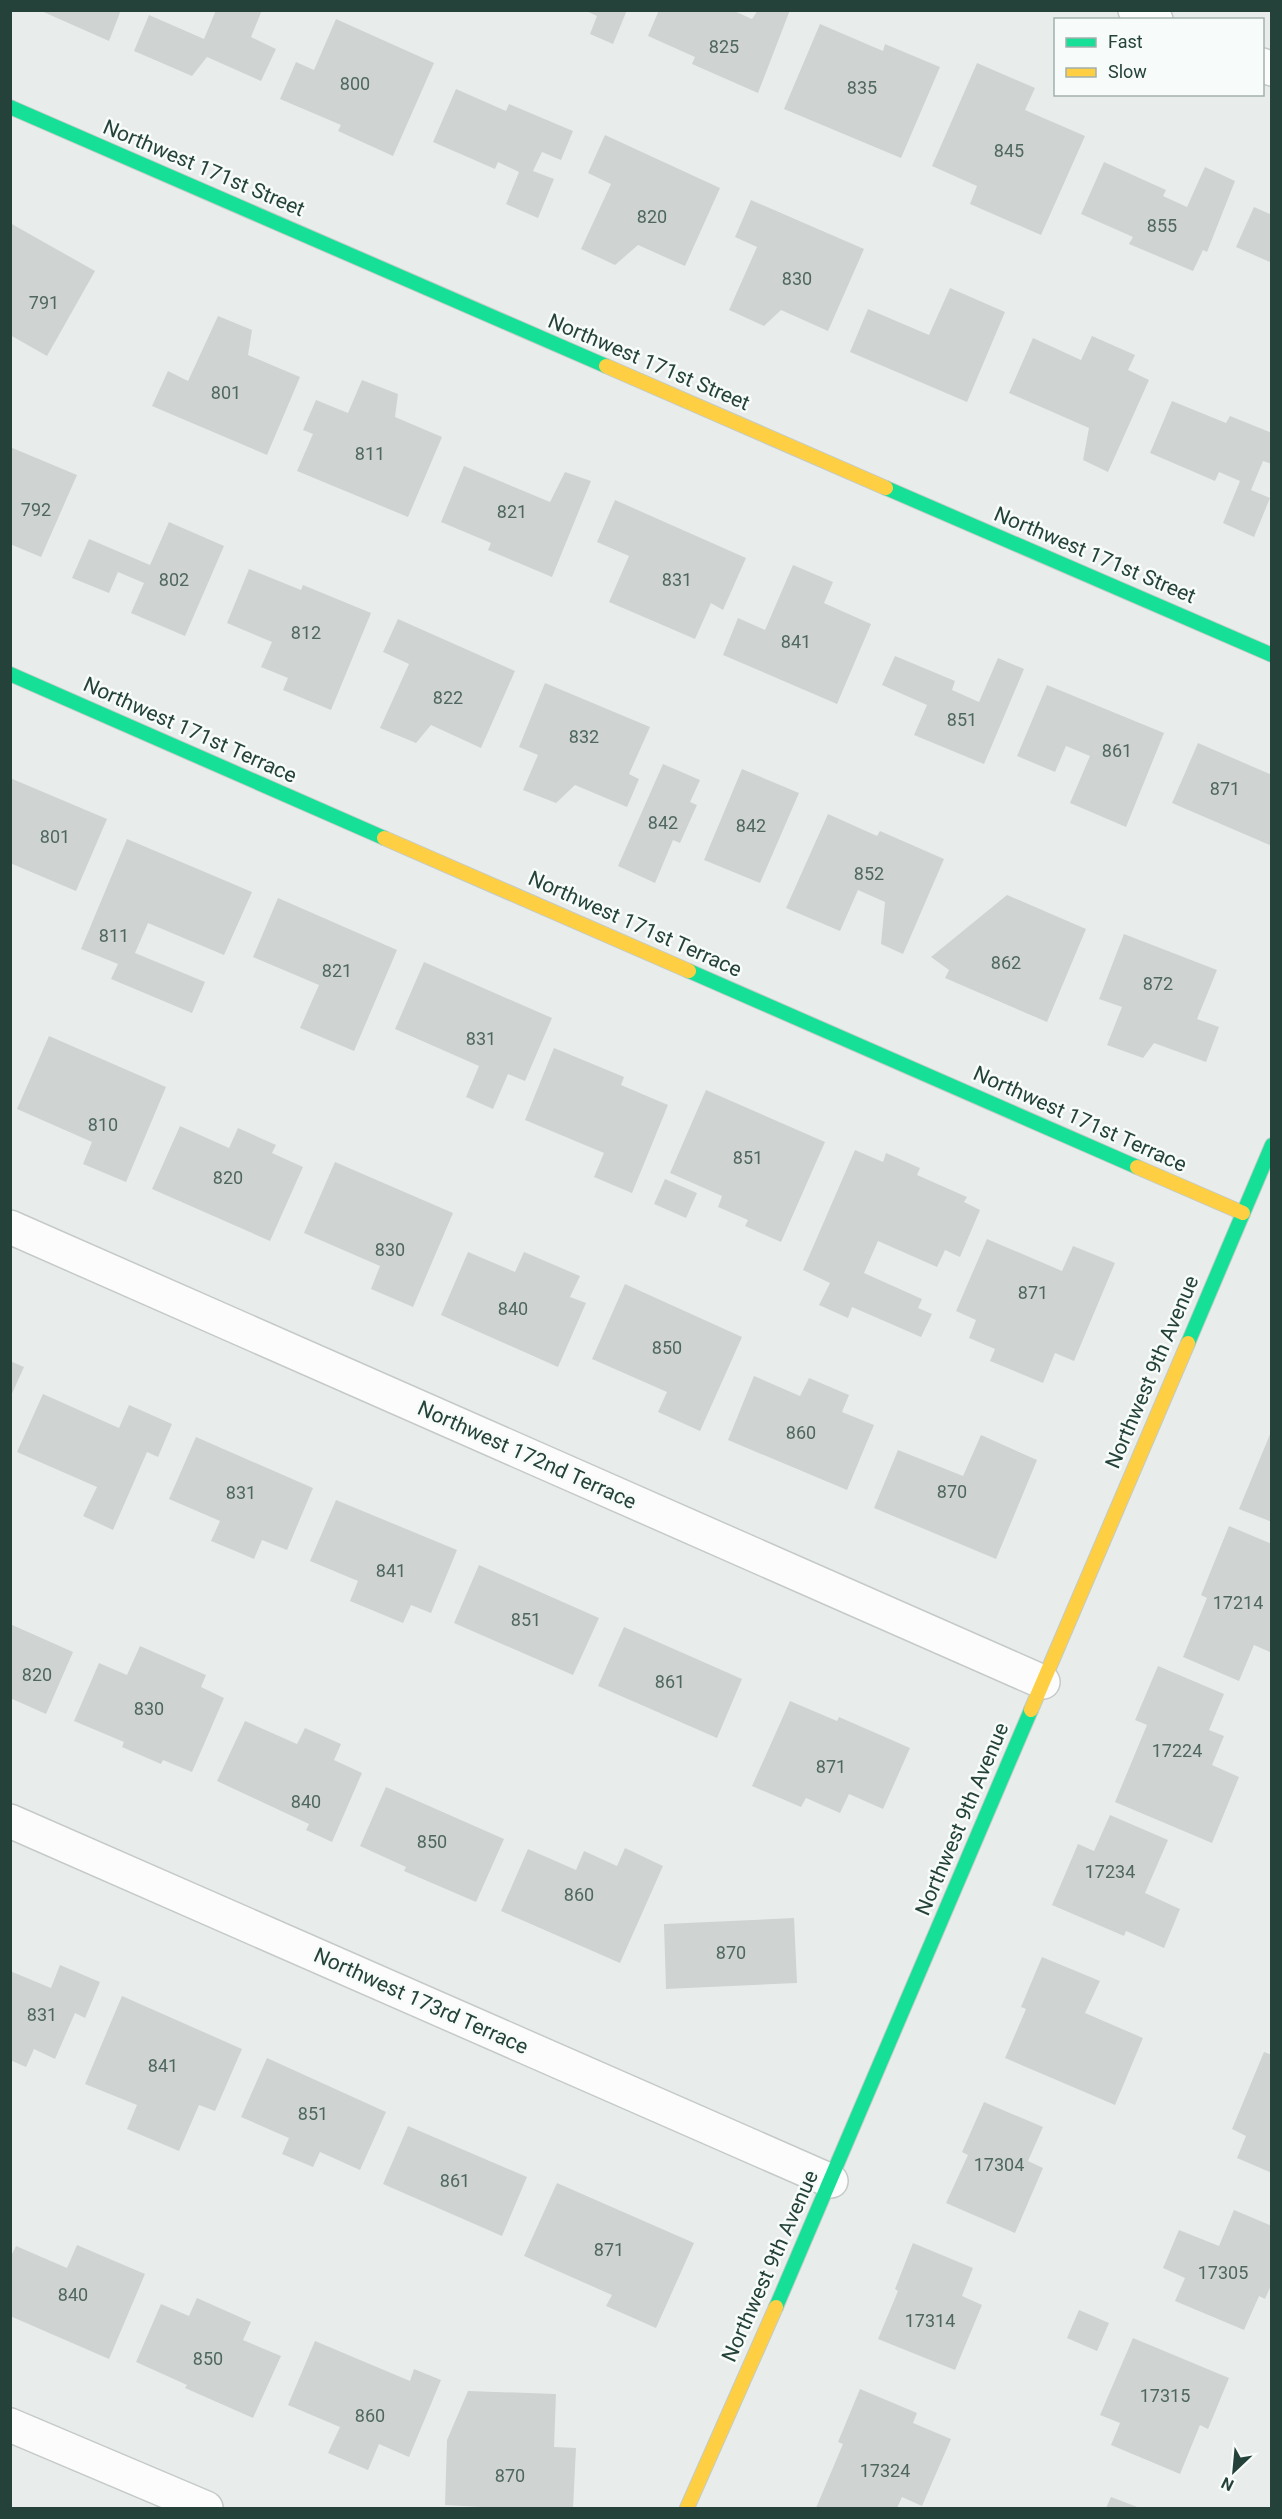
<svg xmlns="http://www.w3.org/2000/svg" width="1282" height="2519" viewBox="0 0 1282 2519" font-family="Roboto,sans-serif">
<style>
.building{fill:#cfd4d2}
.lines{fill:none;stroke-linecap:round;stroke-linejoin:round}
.street-casing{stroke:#c5cac8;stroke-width:36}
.fast-casing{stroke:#c3cbc8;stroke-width:16}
.slow-casing{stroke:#c3cbc8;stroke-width:16}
.street{stroke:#fcfcfc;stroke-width:33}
.fast{stroke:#16e098;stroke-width:14}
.slow{stroke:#ffcf43;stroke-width:14}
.labels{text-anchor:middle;stroke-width:5;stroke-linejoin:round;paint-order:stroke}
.number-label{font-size:18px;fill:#506761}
.street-label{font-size:21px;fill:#24423a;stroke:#f7fbf9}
</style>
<rect width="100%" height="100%" fill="#e8edeb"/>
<!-- building -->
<g class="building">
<path d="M39 10H121L109 41Z"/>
<path d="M216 10H262L251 37 276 49 261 81 207 57 192 76 134 51 149 15 204 39Z"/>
<path d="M584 10H627L613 44 590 34 597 16Z"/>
<path d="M659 10H732L752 19 758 10H790L758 93 692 64 695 57 648 36Z"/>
<path d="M336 19 434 63 393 156 338 131 341 125 280 99 296 62 314 70Z"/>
<path d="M820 24 883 51 885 44 940 67 901 158 784 109Z"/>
<path d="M977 63 1035 88 1025 110 1085 136 1041 235 970 204 977 186 932 166Z"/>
<path d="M456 89 506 111 509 104 573 131 561 160 542 152 533 171 554 179 538 218 506 204 519 172 498 162 495 169 433 142Z"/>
<path d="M605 135 720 188 685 266 638 245 615 265 581 249 611 184 588 173Z"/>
<path d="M1104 162 1166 190 1163 196 1187 207 1205 167 1235 181 1207 252 1203 250 1193 271 1129 244 1133 237 1081 214Z"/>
<path d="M751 200 864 249 828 331 781 310 764 326 729 310 757 247 735 237Z"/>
<path d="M1254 207 1272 215V263L1236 247Z"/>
<path d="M10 223 95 271 47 356 10 335Z"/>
<path d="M950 288 1005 312 967 402 850 352 868 309 929 335Z"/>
<path d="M218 316 252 330 248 355 300 377 267 455 152 406 168 371 188 381Z"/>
<path d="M1092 336 1135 355 1128 370 1149 380 1108 472 1083 460 1089 428 1009 393 1033 338 1081 360Z"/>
<path d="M362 380 398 394 395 417 442 437 408 517 297 471 313 434 303 430 316 400 348 413Z"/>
<path d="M1172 401 1226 423 1230 416 1272 433V464L1263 461 1251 490 1270 498 1254 537 1223 523 1240 481 1219 472 1215 481 1150 453Z"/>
<path d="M10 447 77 475 41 557 10 544Z"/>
<path d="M464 466 550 502 565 472 591 481 552 577 488 550 491 543 441 522Z"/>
<path d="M615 500 746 558 723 610 711 603 695 639 609 602 629 556 597 542Z"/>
<path d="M169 522 224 546 185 636 131 613 144 583 118 572 109 593 72 578 89 539 150 565Z"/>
<path d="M793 565 833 582 824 603 871 624 837 704 723 655 738 618 765 630Z"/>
<path d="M249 569 301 590 303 585 371 613 331 710 283 690 288 678 261 667 272 642 227 623Z"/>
<path d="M398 619 515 671 481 748 431 725 416 743 380 728 409 664 383 652Z"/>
<path d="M895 656 955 681 952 690 979 702 998 658 1024 669 984 764 914 735 927 705 882 685Z"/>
<path d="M545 683 650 727 629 774 639 779 627 807 575 785 556 803 523 790 538 755 519 747Z"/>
<path d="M1047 685 1164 733 1126 827 1070 803 1090 756 1066 746 1055 772 1017 756Z"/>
<path d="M1198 743 1272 775V846L1172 803Z"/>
<path d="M663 764 700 780 690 802 697 805 680 843 673 840 655 883 618 866Z"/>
<path d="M742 769 799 793 760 883 704 860Z"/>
<path d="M10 778 107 819 76 891 10 863Z"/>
<path d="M828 814 877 836 880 831 944 859 903 954 881 944 885 902 858 890 840 931 786 908Z"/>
<path d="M127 839 252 892 224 955 148 923 135 953 205 982 192 1013 111 979 118 964 81 949Z"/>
<path d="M1007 895 1086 929 1047 1022 945 978 949 970 931 957Z"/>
<path d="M278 898 397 950 354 1051 300 1028 319 985 253 957Z"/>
<path d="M1124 934 1217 970 1197 1019 1219 1027 1206 1062 1154 1043 1143 1058 1107 1045 1122 1007 1099 999Z"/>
<path d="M424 962 552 1018 525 1081 508 1074 493 1109 466 1097 479 1066 395 1029Z"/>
<path d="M49 1036 166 1087 126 1182 83 1164 92 1142 17 1109Z"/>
<path d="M554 1048 624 1077 621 1085 668 1105 632 1193 594 1177 604 1153 525 1120Z"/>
<path d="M706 1090 825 1142 781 1242 745 1226 748 1220 718 1207 722 1196 670 1173Z"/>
<path d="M180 1126 229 1148 238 1128 276 1145 272 1153 303 1167 270 1241 152 1189Z"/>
<path d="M855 1150 883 1162 886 1153 920 1168 917 1175 967 1197 964 1202 980 1210 960 1257 945 1250 937 1267 878 1241 864 1273 922 1299 918 1308 932 1314 921 1337 852 1307 848 1318 819 1305 830 1283 803 1270Z"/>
<path d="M335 1162 453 1213 413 1307 371 1289 380 1266 304 1233Z"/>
<path d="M665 1179 697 1193 686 1218 654 1204Z"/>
<path d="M987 1239 1062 1271 1073 1246 1115 1263 1074 1361 1055 1353 1043 1383 990 1361 995 1349 969 1338 976 1320 956 1311Z"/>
<path d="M468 1252 515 1272 524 1252 580 1276 570 1297 586 1303 558 1367 441 1315Z"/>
<path d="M625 1284 742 1337 700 1431 658 1412 667 1392 592 1359Z"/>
<path d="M10 1361 24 1367 10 1398Z"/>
<path d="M754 1376 800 1396 809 1378 849 1395 842 1412 874 1425 847 1490 728 1440Z"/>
<path d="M43 1394 119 1428 129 1405 172 1424 158 1457 147 1452 113 1530 83 1516 97 1487 17 1452Z"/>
<path d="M1271 1432H1272V1522L1239 1509Z"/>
<path d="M981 1435 1037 1460 996 1559 874 1508 898 1450 963 1476Z"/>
<path d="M196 1437 313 1488 287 1550 262 1540 254 1559 233 1550 211 1541 220 1521 169 1499Z"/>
<path d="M336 1500 457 1550 431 1613 411 1605 403 1623 350 1601 358 1581 310 1561Z"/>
<path d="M1229 1526 1272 1544V1650L1270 1652 1254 1645 1239 1681 1183 1657 1207 1598 1201 1595Z"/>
<path d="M479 1565 599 1618 573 1675 454 1623Z"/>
<path d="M10 1624 73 1652 46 1714 10 1698Z"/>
<path d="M624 1627 742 1679 717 1738 598 1686Z"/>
<path d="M140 1646 206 1675 201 1687 224 1698 192 1772 163 1760 161 1764 122 1747 124 1742 74 1721 99 1663 127 1675Z"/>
<path d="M1158 1666 1224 1694 1209 1730 1224 1736 1212 1765 1239 1777 1212 1843 1115 1802 1147 1725 1135 1720Z"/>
<path d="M790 1701 837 1721 839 1717 910 1748 883 1809 849 1794 840 1813 806 1798 801 1807 752 1786Z"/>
<path d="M245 1721 297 1744 305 1728 341 1744 334 1760 362 1773 332 1842 306 1830 309 1824 217 1781Z"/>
<path d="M386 1787 504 1839 476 1902 404 1871 406 1867 360 1846Z"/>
<path d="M1110 1815 1168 1840 1145 1893 1180 1909 1164 1948 1126 1931 1124 1936 1052 1905 1078 1844 1094 1851Z"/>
<path d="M625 1848 663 1866 620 1963 501 1911 528 1849 576 1870 584 1851 617 1866Z"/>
<path d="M794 1918 797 1983 666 1989 664 1924Z"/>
<path d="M1042 1957 1100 1981 1085 2013 1143 2038 1115 2105 1005 2058 1026 2009 1021 2007Z"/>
<path d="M60 1965 100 1982 85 2018 75 2013 55 2059 34 2049 26 2067 10 2060V1971L51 1988Z"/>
<path d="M122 1996 242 2049 215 2111 199 2105 179 2151 127 2129 137 2105 85 2084Z"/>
<path d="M1264 2052 1272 2055V2173L1237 2158 1246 2136 1232 2129Z"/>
<path d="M267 2058 386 2112 360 2170 320 2152 313 2167 282 2154 289 2138 241 2117Z"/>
<path d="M984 2102 1043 2127 1028 2161 1043 2168 1015 2233 946 2203 968 2155 962 2152Z"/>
<path d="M408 2126 527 2177 502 2236 383 2184Z"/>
<path d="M557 2183 694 2243 656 2328 606 2306 612 2295 524 2256Z"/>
<path d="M1234 2210 1272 2226V2283L1265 2299 1259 2296 1244 2330 1175 2301 1185 2278 1163 2268 1179 2230 1219 2246Z"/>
<path d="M913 2243 973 2268 962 2296 982 2305 955 2370 878 2339 898 2291 895 2289Z"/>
<path d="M77 2245 145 2274 109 2359 10 2316V2258L16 2246 67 2268Z"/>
<path d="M197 2298 251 2322 243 2340 281 2356 253 2418 185 2388 187 2385 136 2362 161 2304 189 2316Z"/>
<path d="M1079 2310 1109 2323 1097 2351 1067 2338Z"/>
<path d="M1133 2338 1229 2378 1208 2429 1200 2425 1180 2474 1111 2445 1120 2423 1100 2415Z"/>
<path d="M315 2341 410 2381 414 2369 441 2380 409 2457 379 2444 368 2470 328 2453 340 2427 288 2405Z"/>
<path d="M860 2389 917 2413 913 2423 951 2439 922 2506 902 2497 897 2508H816L843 2444 838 2442Z"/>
<path d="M468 2391 556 2394 554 2447 576 2448 573 2508H500L445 2505 447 2440Z"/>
<path d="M1111 2497 1140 2508H1106Z"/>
</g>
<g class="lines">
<defs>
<g id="street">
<path d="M1135 10 1156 20"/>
<path d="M1262 65 1272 69"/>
<path d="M10 1227 1043 1682"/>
<path d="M10 1821 831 2181"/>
<path d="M10 2425 206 2508"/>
</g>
<g id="fast">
<path d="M10 107 606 366"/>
<path d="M886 488 1272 655"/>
<path d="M10 674 384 838"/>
<path d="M689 971 1137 1167"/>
<path d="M1188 1343 1272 1145"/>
<path d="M776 2307 1031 1710"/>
</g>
<g id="slow">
<path d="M606 366 886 488"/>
<path d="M384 838 689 971"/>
<path d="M1137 1167 1243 1213"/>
<path d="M1031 1710 1188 1343"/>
<path d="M687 2508 776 2307"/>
</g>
</defs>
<!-- street casing -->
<use href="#street" class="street-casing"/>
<!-- fast casing -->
<use href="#fast" class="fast-casing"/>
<!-- slow casing -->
<use href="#slow" class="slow-casing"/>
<!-- street -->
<use href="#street" class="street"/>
<!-- fast -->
<use href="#fast" class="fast"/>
<!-- slow -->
<use href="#slow" class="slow"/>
</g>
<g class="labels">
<!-- number labels -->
<g class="number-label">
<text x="724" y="53">825</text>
<text x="355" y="90">800</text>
<text x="862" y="94">835</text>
<text x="1009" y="157">845</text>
<text x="652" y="223">820</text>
<text x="1162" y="232">855</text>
<text x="797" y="285">830</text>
<text x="44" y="309">791</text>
<text x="226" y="399">801</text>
<text x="370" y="460">811</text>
<text x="36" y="516">792</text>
<text x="512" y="518">821</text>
<text x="174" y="586">802</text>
<text x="677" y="586">831</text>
<text x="306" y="639">812</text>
<text x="796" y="648">841</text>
<text x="448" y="704">822</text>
<text x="962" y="726">851</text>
<text x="584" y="743">832</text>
<text x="1117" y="757">861</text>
<text x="1225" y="795">871</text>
<text x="663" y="829">842</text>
<text x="751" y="832">842</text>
<text x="55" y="843">801</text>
<text x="869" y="880">852</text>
<text x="114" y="942">811</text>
<text x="1006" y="969">862</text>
<text x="337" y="977">821</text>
<text x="1158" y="990">872</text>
<text x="481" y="1045">831</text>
<text x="103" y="1131">810</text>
<text x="748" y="1164">851</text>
<text x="228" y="1184">820</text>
<text x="390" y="1256">830</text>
<text x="1033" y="1299">871</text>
<text x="513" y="1315">840</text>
<text x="667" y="1354">850</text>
<text x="801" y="1439">860</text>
<text x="952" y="1498">870</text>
<text x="241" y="1499">831</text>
<text x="391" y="1577">841</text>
<text x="1238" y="1609">17214</text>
<text x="526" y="1626">851</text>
<text x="37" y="1681">820</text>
<text x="670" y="1688">861</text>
<text x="149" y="1715">830</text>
<text x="1177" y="1757">17224</text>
<text x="831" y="1773">871</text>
<text x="306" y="1808">840</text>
<text x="432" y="1848">850</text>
<text x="1110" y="1878">17234</text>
<text x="579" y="1901">860</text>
<text x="731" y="1959">870</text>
<text x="42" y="2021">831</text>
<text x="163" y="2072">841</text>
<text x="313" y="2120">851</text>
<text x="999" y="2171">17304</text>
<text x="455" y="2187">861</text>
<text x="609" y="2256">871</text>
<text x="1223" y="2279">17305</text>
<text x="73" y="2301">840</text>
<text x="930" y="2327">17314</text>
<text x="208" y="2365">850</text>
<text x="1165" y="2402">17315</text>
<text x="370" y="2422">860</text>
<text x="885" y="2477">17324</text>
<text x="510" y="2482">870</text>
</g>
<!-- street labels -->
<g class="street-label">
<text transform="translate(204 168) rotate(23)" y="7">Northwest 171st Street</text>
<text transform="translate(649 362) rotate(23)" y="7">Northwest 171st Street</text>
<text transform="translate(1095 555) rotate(23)" y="7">Northwest 171st Street</text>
<text transform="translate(190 730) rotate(24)" y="7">Northwest 171st Terrace</text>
<text transform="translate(635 924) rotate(24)" y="7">Northwest 171st Terrace</text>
<text transform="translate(1080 1119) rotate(24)" y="7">Northwest 171st Terrace</text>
<text transform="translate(1152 1372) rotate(-67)" y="7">Northwest 9th Avenue</text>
<text transform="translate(527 1455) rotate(24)" y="7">Northwest 172nd Terrace</text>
<text transform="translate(962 1819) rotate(-67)" y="7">Northwest 9th Avenue</text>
<text transform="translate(421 2001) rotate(24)" y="7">Northwest 173rd Terrace</text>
<text transform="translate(770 2266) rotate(-66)" y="7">Northwest 9th Avenue</text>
</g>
</g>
<!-- border -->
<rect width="1282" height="2519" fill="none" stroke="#24423a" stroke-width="24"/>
<!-- legend -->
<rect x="1054" y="18" width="210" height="78" fill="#f7fbf9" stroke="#a3b1ad" stroke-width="1.5"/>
<rect x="1066" y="38" width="30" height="9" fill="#16e098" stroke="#a3b1ad" stroke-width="1.5"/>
<text x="1108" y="48" font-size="18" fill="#24423a">Fast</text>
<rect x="1066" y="68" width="30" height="9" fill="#ffcf43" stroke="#a3b1ad" stroke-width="1.5"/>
<text x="1108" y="78" font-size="18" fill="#24423a">Slow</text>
<!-- north arrow -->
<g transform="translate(1234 2471) rotate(206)" stroke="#f7fbf9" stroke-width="4.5" paint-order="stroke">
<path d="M0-4.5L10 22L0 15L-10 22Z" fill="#24423a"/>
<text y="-9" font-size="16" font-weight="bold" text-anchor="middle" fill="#24423a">N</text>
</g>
</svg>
